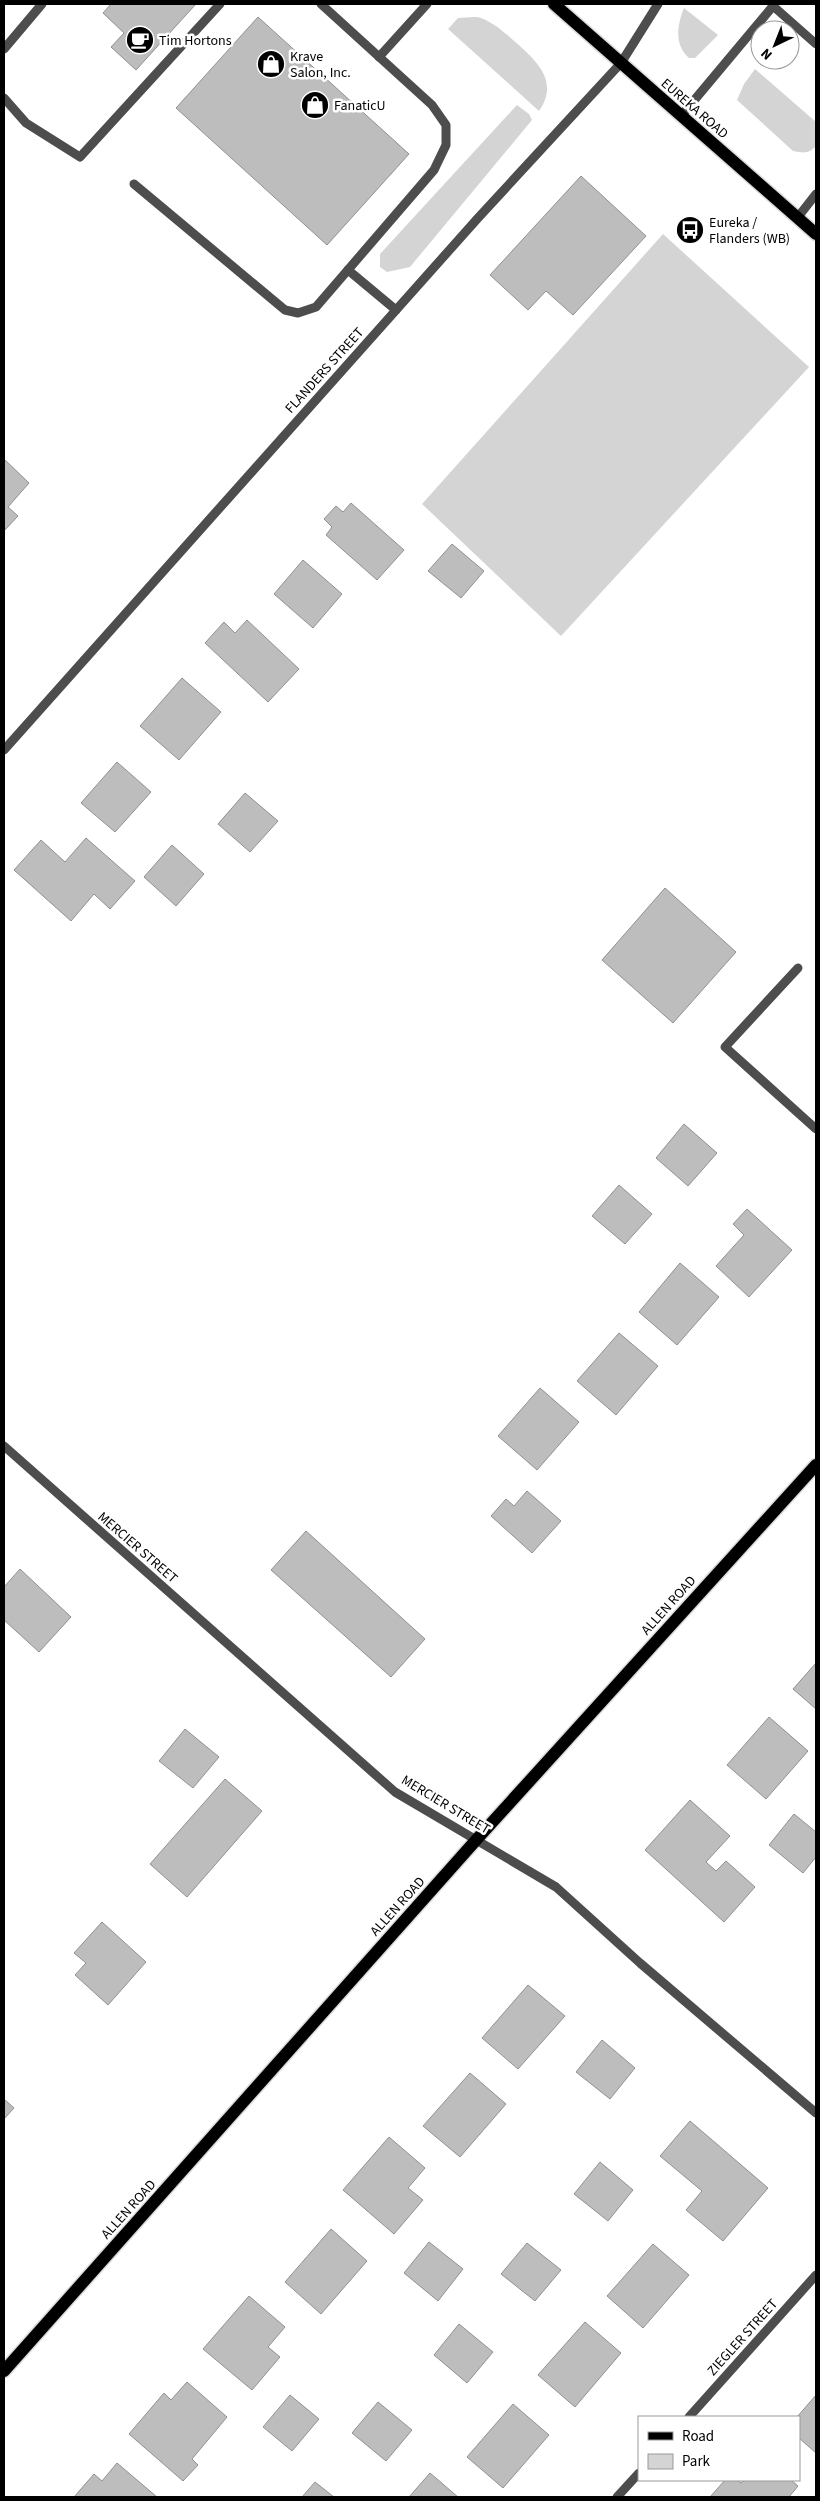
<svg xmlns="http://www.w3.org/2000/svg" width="820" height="2501" viewBox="0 0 820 2501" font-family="'Source Sans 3',sans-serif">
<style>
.green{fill:#d4d4d4}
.building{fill:#bdbdbd;stroke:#919191}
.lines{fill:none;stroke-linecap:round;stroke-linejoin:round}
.major-casing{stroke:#dbdbdb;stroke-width:15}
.minor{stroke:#4d4d4d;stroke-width:9}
.major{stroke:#000;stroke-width:12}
.labels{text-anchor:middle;stroke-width:5;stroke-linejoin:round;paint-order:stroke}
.poi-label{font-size:14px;fill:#000;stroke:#fff;text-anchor:start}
.street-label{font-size:14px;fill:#000;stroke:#fff}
</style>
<rect width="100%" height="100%" fill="#fff"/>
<!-- green -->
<g class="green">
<path d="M684 8 718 35 695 58H689C674 45 677 25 684 8Z"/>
<path d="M458 18C465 18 475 16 481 18 494 23 504 32 513 40 536 60 560 81 539 111L448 29Z"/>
<path d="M755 69 816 122V146C809 154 803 153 793 151L737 100 744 84Z"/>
<path d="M517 105 529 114 532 120 410 267 387 272 380 267V254Z"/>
<path d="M663 234 809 367 561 636 422 504Z"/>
</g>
<!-- building -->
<g class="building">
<path d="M111 4H196L136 70 111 47 124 33 103 13Z"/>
<path d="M258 17 409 154 327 245 176 108Z"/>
<path d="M581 176 646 236 573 315 546 291 528 310 490 275Z"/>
<path d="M4 459 29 483 8 507 18 516 4 531Z"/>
<path d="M351 503 404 550 377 580 326 535 332 527 324 519 336 506 343 512Z"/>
<path d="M452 544 484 571 461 598 428 571Z"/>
<path d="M303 560 342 594 313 628 274 594Z"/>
<path d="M247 620 299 669 268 702 205 643 224 622 235 633Z"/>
<path d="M182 678 221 712 179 760 140 726Z"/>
<path d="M117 762 151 792 115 832 81 803Z"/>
<path d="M245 793 278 821 250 852 218 824Z"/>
<path d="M86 838 135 881 110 909 94 894 71 921 14 870 41 840 65 862Z"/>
<path d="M172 845 204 874 176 906 144 877Z"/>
<path d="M665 888 736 952 673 1023 602 960Z"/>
<path d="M684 1124 717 1153 688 1186 656 1158Z"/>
<path d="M619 1185 652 1214 625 1244 592 1216Z"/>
<path d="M747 1209 792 1250 749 1297 716 1266 744 1235 733 1224Z"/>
<path d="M680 1263 719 1297 677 1345 639 1312Z"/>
<path d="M619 1333 658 1366 616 1415 577 1381Z"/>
<path d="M540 1388 579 1422 537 1470 498 1436Z"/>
<path d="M527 1491 561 1521 532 1553 491 1516 506 1499 514 1506Z"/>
<path d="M306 1531 425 1639 391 1677 271 1570Z"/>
<path d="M20 1569 71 1617 39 1652 4 1620V1587Z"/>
<path d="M816 1663V1709L793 1689Z"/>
<path d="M769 1717 808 1751 766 1799 727 1765Z"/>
<path d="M185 1729 219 1757 193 1788 159 1761Z"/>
<path d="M225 1779 262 1811 187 1897 150 1864Z"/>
<path d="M690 1800 730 1836 706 1862 716 1871 726 1861 755 1887 724 1922 645 1850Z"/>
<path d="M794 1814 816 1832V1857L803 1873 769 1845Z"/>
<path d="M102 1922 146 1962 108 2005 75 1975 86 1963 74 1953Z"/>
<path d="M528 1985 565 2016 518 2069 482 2038Z"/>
<path d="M602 2040 635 2068 610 2099 576 2072Z"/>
<path d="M470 2073 506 2104 460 2157 423 2126Z"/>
<path d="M4 2099 14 2108 4 2119Z"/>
<path d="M690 2121 768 2188 723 2241 686 2210 702 2191 660 2156Z"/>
<path d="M389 2137 425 2168 408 2188 423 2200 394 2234 343 2190Z"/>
<path d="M600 2162 633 2190 608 2221 574 2194Z"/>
<path d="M331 2229 367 2261 321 2314 285 2282Z"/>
<path d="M429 2242 463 2269 438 2301 404 2273Z"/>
<path d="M527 2243 561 2270 535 2301 501 2274Z"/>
<path d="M653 2244 689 2275 643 2328 607 2296Z"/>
<path d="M249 2296 285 2327 268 2347 280 2357 252 2390 203 2349Z"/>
<path d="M585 2322 621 2353 575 2407 538 2375Z"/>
<path d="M459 2324 493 2352 467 2383 434 2355Z"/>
<path d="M187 2382 227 2417 192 2459 198 2465 183 2481 129 2434 164 2393 171 2400Z"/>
<path d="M290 2395 319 2419 292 2451 263 2427Z"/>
<path d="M816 2395V2453L799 2438V2417H797Z"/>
<path d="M378 2402 412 2430 386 2461 352 2433Z"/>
<path d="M513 2404 549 2435 503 2488 467 2457Z"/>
<path d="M117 2463 157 2497H74L94 2474 102 2481Z"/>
<path d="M430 2473 458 2497H409Z"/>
<path d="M725 2480H737L741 2483 744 2480H791L798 2486 789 2497H710Z"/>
<path d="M315 2482 334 2497H302Z"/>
</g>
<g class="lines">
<defs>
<g id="major">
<path d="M554 4 816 234"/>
<path d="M4 2371 477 1839 816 1465"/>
</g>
</defs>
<!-- major casing -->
<use href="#major" class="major-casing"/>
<!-- minor -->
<g class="minor">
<path d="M4 49 42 4"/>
<path d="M379 57 427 4"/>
<path d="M4 98 26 123 80 157 220 4"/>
<path d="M681 116 773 6 816 44"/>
<path d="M134 184 285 310 298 313 316 307 434 170 446 145V125L432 105 321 4"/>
<path d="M798 217 816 194"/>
<path d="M348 270 396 310"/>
<path d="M4 750 478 218 621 63 658 4"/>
<path d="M798 968 725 1047 816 1129"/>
<path d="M4 1446 395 1792 556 1887 640 1963 816 2113"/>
<path d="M689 2417 816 2275"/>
<path d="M617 2497 639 2473"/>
</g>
<!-- major -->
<use href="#major" class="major"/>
</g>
<!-- icons -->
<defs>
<symbol id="cafe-disc" viewBox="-11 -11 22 22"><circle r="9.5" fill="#000" stroke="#fff"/><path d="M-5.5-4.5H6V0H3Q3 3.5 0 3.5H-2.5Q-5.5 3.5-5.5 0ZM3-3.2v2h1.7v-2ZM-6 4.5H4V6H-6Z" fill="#fff"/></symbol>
<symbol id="shop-disc" viewBox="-11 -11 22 22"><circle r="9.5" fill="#000" stroke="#fff"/><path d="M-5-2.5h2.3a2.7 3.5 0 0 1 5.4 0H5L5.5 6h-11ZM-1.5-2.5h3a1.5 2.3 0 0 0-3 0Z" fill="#fff"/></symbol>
<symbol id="bus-disc" viewBox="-11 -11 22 22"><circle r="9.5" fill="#000" stroke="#fff"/><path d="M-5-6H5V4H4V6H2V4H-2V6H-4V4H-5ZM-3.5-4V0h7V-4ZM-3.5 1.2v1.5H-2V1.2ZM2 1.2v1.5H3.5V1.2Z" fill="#fff"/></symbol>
</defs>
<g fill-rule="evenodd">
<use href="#cafe-disc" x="124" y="24" width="32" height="32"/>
<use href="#shop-disc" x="255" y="48" width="32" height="32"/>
<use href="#shop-disc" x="299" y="89" width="32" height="32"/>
<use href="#bus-disc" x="674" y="214" width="32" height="32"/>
</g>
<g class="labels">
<!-- poi labels -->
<g class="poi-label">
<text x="159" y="45">Tim Hortons</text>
<text x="290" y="61">Krave<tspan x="290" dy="16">Salon, Inc.</tspan></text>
<text x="334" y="110">FanaticU</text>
<text x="709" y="227">Eureka /<tspan x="709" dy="16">Flanders (WB)</tspan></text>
</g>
<!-- street labels -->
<g class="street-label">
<text transform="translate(695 108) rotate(41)" y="5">EUREKA ROAD</text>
<text transform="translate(324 370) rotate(-48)" y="5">FLANDERS STREET</text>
<text transform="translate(138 1547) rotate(41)" y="5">MERCIER STREET</text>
<text transform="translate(668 1605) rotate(-48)" y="5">ALLEN ROAD</text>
<text transform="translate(446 1804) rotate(31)" y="5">MERCIER STREET</text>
<text transform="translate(397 1906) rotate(-48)" y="5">ALLEN ROAD</text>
<text transform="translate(128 2209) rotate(-48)" y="5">ALLEN ROAD</text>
<text transform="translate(742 2337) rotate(-48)" y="5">ZIEGLER STREET</text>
</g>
</g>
<!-- border -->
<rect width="820" height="2501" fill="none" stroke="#000000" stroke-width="10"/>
<!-- legend -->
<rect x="638" y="2416" width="162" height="65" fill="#ffffff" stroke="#999999"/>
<rect x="648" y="2432" width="25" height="8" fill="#000000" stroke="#999999"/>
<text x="682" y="2441" font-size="15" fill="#000000">Road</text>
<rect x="648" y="2454" width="25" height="15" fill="#d4d4d4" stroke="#999999"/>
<text x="682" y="2466" font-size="15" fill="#000000">Park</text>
<!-- north arrow -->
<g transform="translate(775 45) rotate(223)"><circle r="24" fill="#ffffff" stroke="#999999"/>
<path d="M0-4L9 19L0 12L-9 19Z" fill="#000000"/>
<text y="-8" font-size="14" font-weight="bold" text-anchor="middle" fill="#000000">N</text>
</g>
</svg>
